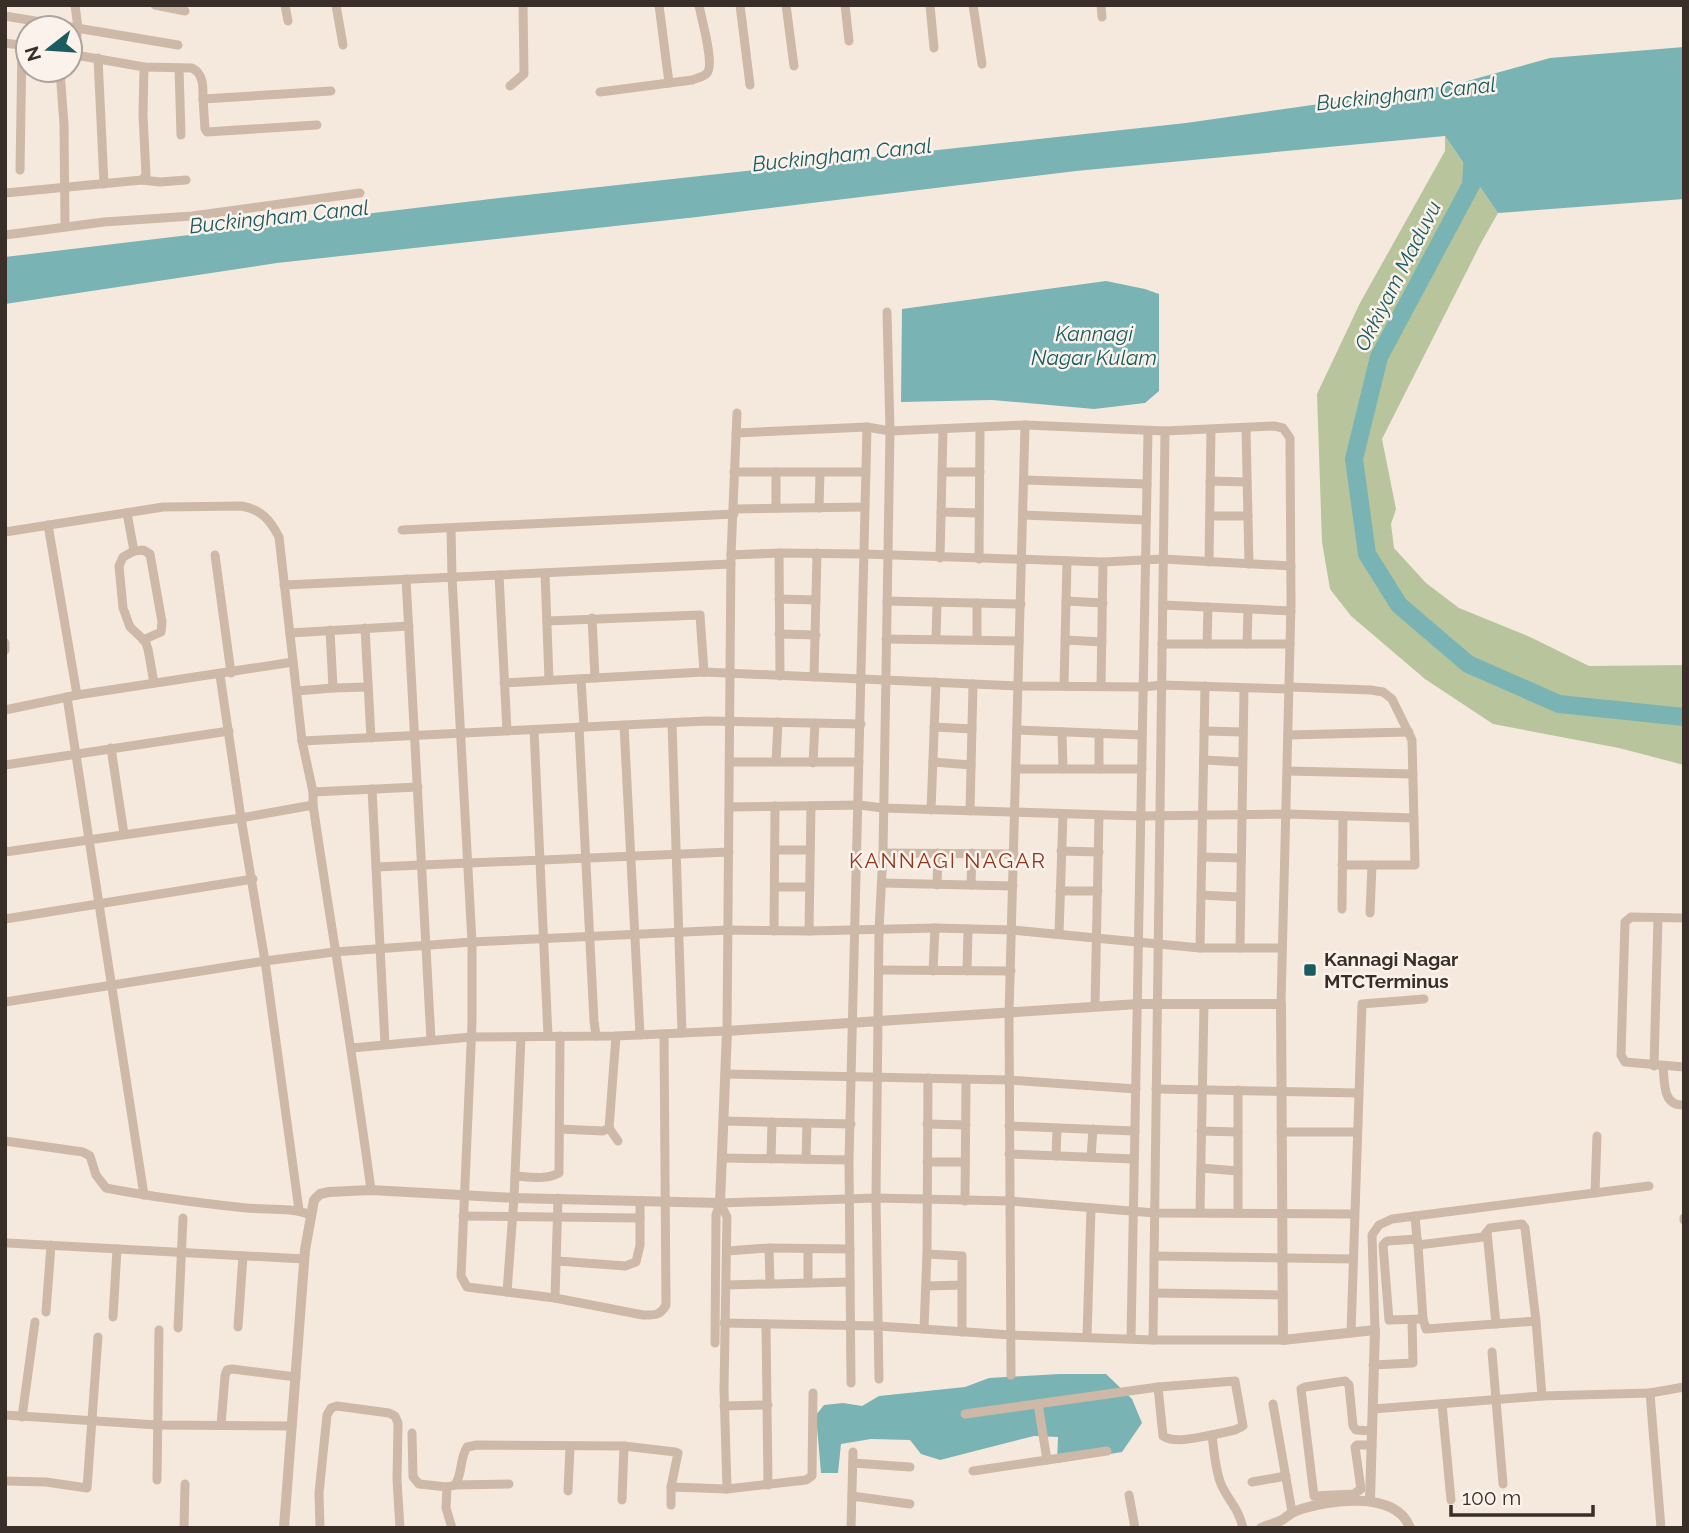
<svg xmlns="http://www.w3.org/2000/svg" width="1689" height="1533" viewBox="0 0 1689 1533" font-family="Raleway,sans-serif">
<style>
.green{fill:#b8c59c}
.water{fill:#7ab3b4}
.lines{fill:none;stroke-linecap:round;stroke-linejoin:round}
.river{stroke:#7ab3b4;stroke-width:18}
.minor{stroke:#ceb9a8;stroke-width:9}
.tertiary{stroke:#ceb9a8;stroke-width:10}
.poi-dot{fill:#1a5c60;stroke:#fbf3eb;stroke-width:2.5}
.labels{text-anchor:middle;stroke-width:5;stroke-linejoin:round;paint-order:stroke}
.poi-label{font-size:19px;font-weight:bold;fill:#3a2e29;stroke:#fbf3eb;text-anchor:start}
.water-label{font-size:21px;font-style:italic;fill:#1a5c60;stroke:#fbf3eb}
.neighbourhood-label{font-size:21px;letter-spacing:2px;fill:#91351b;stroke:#fbf3eb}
</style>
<rect width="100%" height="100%" fill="#f5e9de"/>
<!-- green -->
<path class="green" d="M1445 136 1498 213 1481 243 1382 439 1396 509 1391 524 1394 548 1426 583 1459 608 1530 637 1589 666 1684 665V765L1619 748 1493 724 1425 679 1351 616 1330 589 1322 542 1317 394 1360 303 1445 151Z"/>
<!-- water -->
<g class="water">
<path d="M1684 47V199L1498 213 1445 136 1076 171 697 217 277 263 5 304V257L499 198 1186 123 1453 85 1550 58Z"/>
<path d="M1106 281 1145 289 1159 294V391L1145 403 1094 409 992 400 901 402 902 309Z"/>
<path d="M1060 1374H1106L1132 1399 1142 1423 1122 1452 1057 1463 1058 1437 1034 1436 940 1460 921 1454 910 1440 871 1439 841 1444 838 1473H821L816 1415 824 1405 843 1403 862 1406 879 1396 965 1387 989 1378Z"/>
</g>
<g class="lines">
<!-- river -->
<path class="river" d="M1473 152 1471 185 1379 357 1354 459 1367 554 1399 605 1468 664 1559 704 1684 717"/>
<!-- minor -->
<g class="minor">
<path d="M155 5 185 11"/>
<path d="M285 5 288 21"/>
<path d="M336 5 343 45"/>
<path d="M659 5 669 83"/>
<path d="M740 5 750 85"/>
<path d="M786 5 794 66"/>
<path d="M845 5 849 41"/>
<path d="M930 5 934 48"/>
<path d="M973 5 982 64"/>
<path d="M1101 5 1102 17"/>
<path d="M5 16 178 45"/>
<path d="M5 43 26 46"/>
<path d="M70 54 144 67 192 68C204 74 203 87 203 99L331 91"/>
<path d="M74 55 78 28 75 5"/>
<path d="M98 58 104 184"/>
<path d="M179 68 181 135"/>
<path d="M60 70 64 125 65 227"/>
<path d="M510 86 524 74 523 5"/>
<path d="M600 92 692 80C697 78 704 77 707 73 715 64 701 18 699 5"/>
<path d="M203 99 205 129 207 132 317 125"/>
<path d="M20 170 22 46"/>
<path d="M142 180 160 182 186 180"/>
<path d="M5 193 142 180 146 175 143 115 144 67"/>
<path d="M5 235 104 222 192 216 360 193"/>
<path d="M1246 429 1249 564"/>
<path d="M736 433 867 427 890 431 887 312"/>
<path d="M734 472H866"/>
<path d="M776 472V508"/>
<path d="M942 472H980"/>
<path d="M1024 480 1147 484"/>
<path d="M1210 481 1247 482"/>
<path d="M819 508 820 473"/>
<path d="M734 509 865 507"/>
<path d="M941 512 979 513"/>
<path d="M127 513 134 551 123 557 119 566 123 608 130 627 145 641 148 649 154 683"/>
<path d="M1023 515 1146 520"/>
<path d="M1210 516H1248"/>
<path d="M48 525 77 695"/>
<path d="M451 528 452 577 472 942V1023L461 1276 467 1287 555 1298 643 1315C654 1315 660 1316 666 1305L664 1034"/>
<path d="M402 530 734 514"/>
<path d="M5 532 163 507 242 506C262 510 270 520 279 537L302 741 313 792V805C332 933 354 1061 371 1190"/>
<path d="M134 551 143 550 150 554 162 622 161 632 143 640"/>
<path d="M779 553 780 676"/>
<path d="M215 555 231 673"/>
<path d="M731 555 779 553 864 554 1103 562 1163 559 1291 566"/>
<path d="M940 558 943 430"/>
<path d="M979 559 980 428"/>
<path d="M1209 562 1211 430"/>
<path d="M545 573 549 680"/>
<path d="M499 575 507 731"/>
<path d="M406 579 431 1040"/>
<path d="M284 585 731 564"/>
<path d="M779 599 816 600"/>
<path d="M887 601 1021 604"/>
<path d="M1066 601 1103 603"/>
<path d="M1163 605 1291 611"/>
<path d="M592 618 595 678"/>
<path d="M547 621 700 615 704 672"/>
<path d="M365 628 371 738"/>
<path d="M330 630 333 688 368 687"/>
<path d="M290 633 409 626"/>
<path d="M779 634 816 635"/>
<path d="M886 639 1019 641"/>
<path d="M936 639 937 603"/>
<path d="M977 640V603"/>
<path d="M1065 640 1102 642"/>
<path d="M5 643V650"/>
<path d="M1162 644H1290"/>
<path d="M1207 644 1208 607"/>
<path d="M1247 644 1248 609"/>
<path d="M220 675 241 818 265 961 334 952 472 942 728 930 809 931 935 928 1012 930 1200 948H1282"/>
<path d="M814 677 817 553"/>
<path d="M581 679 584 727"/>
<path d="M504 683 704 672 1018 686 1143 687 1162 685 1289 689"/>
<path d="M1064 685 1067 561"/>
<path d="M1101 686 1103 562"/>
<path d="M1289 687 1371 690 1383 692 1392 699 1412 740 1415 865H1342"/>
<path d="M297 691 333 688"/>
<path d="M67 697 144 1195"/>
<path d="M5 710 77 695 293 662"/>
<path d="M672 723 682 1033"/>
<path d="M624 725 640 1035"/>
<path d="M579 727 594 1021 596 1036"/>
<path d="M934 727 972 729"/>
<path d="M534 730 548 1036"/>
<path d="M1017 730 1142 735"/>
<path d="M1204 731 1243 732"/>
<path d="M1062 732 1063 769"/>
<path d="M1288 735 1409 732"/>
<path d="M302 741 706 721 861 724"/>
<path d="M111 748 124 834"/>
<path d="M1204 760 1242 762"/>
<path d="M730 762H859"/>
<path d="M776 762 778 722"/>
<path d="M933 762 971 765"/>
<path d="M813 763 815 723"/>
<path d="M5 765 229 731"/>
<path d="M1016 769H1142"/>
<path d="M1099 769V733"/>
<path d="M1288 771 1413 774"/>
<path d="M372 789 385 1044"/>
<path d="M313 792 418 787"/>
<path d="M730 807 859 805 883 808 1141 816 1288 814 1414 818"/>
<path d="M931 810 936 682"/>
<path d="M970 811 973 684"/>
<path d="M775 850H810"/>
<path d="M1061 851 1099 852"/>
<path d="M5 852 241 818 313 805"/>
<path d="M883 853 1014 854"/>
<path d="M1202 857 1241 858"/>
<path d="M376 867 729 852"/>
<path d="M882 883 1013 886"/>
<path d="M937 885 938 853"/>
<path d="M971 885 972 853"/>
<path d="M775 887H809"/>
<path d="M1060 891H1098"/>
<path d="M1201 895 1240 897"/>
<path d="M1342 909 1343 816"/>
<path d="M1370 913 1372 865"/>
<path d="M1684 918 1631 917 1625 922 1621 1055 1625 1062 1684 1067"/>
<path d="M5 919 253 879"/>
<path d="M774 931 775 806"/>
<path d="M809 931 811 806"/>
<path d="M1059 934 1063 814"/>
<path d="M1200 948 1205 686"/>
<path d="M1240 948 1244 688"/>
<path d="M879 970 1011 971"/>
<path d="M933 971 935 928"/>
<path d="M967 971 968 929"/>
<path d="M5 1002 265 961 299 1210"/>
<path d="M1095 1006 1099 815"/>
<path d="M352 1048 471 1037 616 1036 727 1031 731 555 737 413"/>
<path d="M1654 1066 1658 918"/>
<path d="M1663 1067C1665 1082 1662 1106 1684 1105"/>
<path d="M725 1074 1009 1080 1136 1089"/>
<path d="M1156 1089 1359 1093"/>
<path d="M724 1121 851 1124"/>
<path d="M927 1124 966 1125"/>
<path d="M1009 1126 1135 1131"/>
<path d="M609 1128 618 1141"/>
<path d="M560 1129 603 1131 609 1128 616 1036"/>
<path d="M1201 1131 1238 1132"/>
<path d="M1281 1132H1357"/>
<path d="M5 1141 83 1152 90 1156 96 1175 106 1188C152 1197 199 1203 246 1208 266 1210 293 1207 310 1215"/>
<path d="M1009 1154 1134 1159"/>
<path d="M1056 1156 1057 1128"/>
<path d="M1091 1157 1093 1129"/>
<path d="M723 1158 849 1160"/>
<path d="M771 1159 772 1122"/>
<path d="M806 1159 807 1123"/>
<path d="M927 1162H965"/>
<path d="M1201 1168 1238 1171"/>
<path d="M515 1176C529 1177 546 1180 559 1173L560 1036"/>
<path d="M1595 1193 1597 1136"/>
<path d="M965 1201 966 1079"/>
<path d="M720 1203 876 1198 1010 1201 1155 1213 1354 1214"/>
<path d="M1200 1212 1204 1004"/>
<path d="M1238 1212V1090"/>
<path d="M463 1216 640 1218"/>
<path d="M1415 1216 1417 1239"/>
<path d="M1684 1218V1220"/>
<path d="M1487 1232 1496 1324"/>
<path d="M8 1243 304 1259"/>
<path d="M1418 1245 1417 1239 1387 1241 1383 1245 1389 1320 1423 1319"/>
<path d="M769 1248 770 1283"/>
<path d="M727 1251 769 1248 850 1249"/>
<path d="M927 1254 962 1256V1332"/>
<path d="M1154 1256 1353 1259"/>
<path d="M558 1261 625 1266 636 1262 640 1245V1201"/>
<path d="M808 1283V1249"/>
<path d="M727 1285 850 1282"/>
<path d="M926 1286 962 1285"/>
<path d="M507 1292 514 1198 521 1037"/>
<path d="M1154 1293 1283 1295"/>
<path d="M555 1298 558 1198"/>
<path d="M46 1312 51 1245"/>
<path d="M113 1317 117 1249"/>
<path d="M1536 1321 1426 1329 1423 1319 1418 1245 1483 1237 1490 1228 1522 1224 1525 1228 1536 1321 1542 1396"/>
<path d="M724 1323 878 1326 1011 1335 1153 1340H1283"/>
<path d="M766 1324 768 1485"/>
<path d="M238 1327 243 1256"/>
<path d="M178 1328 183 1218"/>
<path d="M924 1329 927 1254 928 1078"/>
<path d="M1375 1330 1372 1235 1379 1225 1392 1219 1649 1186"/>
<path d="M1351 1333 1362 1004 1424 999"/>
<path d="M1087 1337 1091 1208"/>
<path d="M1131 1338 1148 431"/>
<path d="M1153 1340 1165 431"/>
<path d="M715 1343 716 1215 720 1203"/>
<path d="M1492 1352 1503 1484"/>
<path d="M1373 1365 1413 1363 1412 1320"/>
<path d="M1011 1375 1009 1014 1025 425"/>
<path d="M879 1379 876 1198 879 930 883 853 890 431 1025 425 1165 431 1274 426 1283 428 1290 438 1291 604 1281 1004"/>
<path d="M851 1383 849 1160 867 427"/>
<path d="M1158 1387 1163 1436C1175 1444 1197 1437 1212 1435"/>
<path d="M1038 1404 1047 1460"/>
<path d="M1273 1404 1292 1512"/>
<path d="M1442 1404 1451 1500"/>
<path d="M724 1406 768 1405"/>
<path d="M1373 1409 1542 1396 1650 1393"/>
<path d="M965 1414 1158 1387 1235 1381 1243 1426 1235 1430 1212 1435C1214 1450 1215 1469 1221 1484 1229 1502 1238 1507 1243 1528"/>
<path d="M5 1415 157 1425 292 1426"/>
<path d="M22 1417 35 1322"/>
<path d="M221 1425 225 1376 227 1370 232 1369 296 1377"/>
<path d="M412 1433 413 1477 419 1484 447 1487"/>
<path d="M1372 1445H1357L1355 1447 1361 1489 1354 1494 1314 1496 1301 1389 1305 1387 1345 1381 1349 1385 1353 1426 1356 1430 1372 1431"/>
<path d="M853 1463 910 1467"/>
<path d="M973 1471 1107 1451"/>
<path d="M157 1480 159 1330"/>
<path d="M5 1481 46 1482 87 1488 98 1337"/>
<path d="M1252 1482 1286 1476"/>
<path d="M455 1485 509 1484"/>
<path d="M671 1487V1505"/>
<path d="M727 1489 806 1480 812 1476 813 1393"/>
<path d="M568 1491 570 1447"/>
<path d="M1129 1495 1135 1528"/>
<path d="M852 1496 910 1504"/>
<path d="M622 1500 624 1446"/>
<path d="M184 1528 185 1484"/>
<path d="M320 1528 319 1493 327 1415 331 1408 337 1406 389 1413 395 1416 398 1423 397 1480 400 1528"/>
<path d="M452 1528 446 1508 447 1487 455 1485C463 1473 459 1460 467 1447L477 1445 624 1446 675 1452 678 1453 671 1487 727 1489 724 1389 727 1217 720 1203"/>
<path d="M851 1528 853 1452"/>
<path d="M1661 1528 1650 1393 1684 1387"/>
</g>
<!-- tertiary -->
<g class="tertiary">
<path d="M284 1528 305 1250 314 1200 320 1194 329 1192 371 1190 514 1198 720 1203 727 1031 1138 1004H1281L1283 1340 1375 1330 1370 1500"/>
<path d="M1261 1528C1268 1525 1276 1523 1282 1520 1287 1517 1290 1513 1296 1511 1325 1500 1396 1489 1410 1528"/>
</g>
</g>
<!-- markers -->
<rect class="poi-dot" x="1303" y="963" width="14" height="14" rx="3.5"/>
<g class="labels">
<!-- poi labels -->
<g class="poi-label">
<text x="1324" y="966">Kannagi Nagar<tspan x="1324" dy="22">MTCTerminus</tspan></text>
</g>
<!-- water labels -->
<g class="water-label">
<text transform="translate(1406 94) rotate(-6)" y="7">Buckingham Canal</text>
<text transform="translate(842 155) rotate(-6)" y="7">Buckingham Canal</text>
<text transform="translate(279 217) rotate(-6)" y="7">Buckingham Canal</text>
<text transform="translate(1398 276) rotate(-63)" y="7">Okkiyam Maduvu</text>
<text x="1094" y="341">Kannagi<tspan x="1094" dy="24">Nagar Kulam</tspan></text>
</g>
<!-- neighbourhood labels -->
<g class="neighbourhood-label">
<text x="948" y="868">KANNAGI NAGAR</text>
</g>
</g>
<!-- border -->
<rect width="1689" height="1533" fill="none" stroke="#3a2e29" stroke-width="14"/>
<!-- north arrow -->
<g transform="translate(49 49) rotate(253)"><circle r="33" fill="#fbf3eb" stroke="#aea49d" stroke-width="2"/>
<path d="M0-5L12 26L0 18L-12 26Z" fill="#1a5c60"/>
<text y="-10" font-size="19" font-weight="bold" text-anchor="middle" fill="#3a2e29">N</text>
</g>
<!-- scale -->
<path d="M1451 1505v10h142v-10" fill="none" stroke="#3a2e29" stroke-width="3.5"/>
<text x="1462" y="1505" font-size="21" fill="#3a2e29" stroke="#fbf3eb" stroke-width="5" paint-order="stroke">100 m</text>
</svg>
